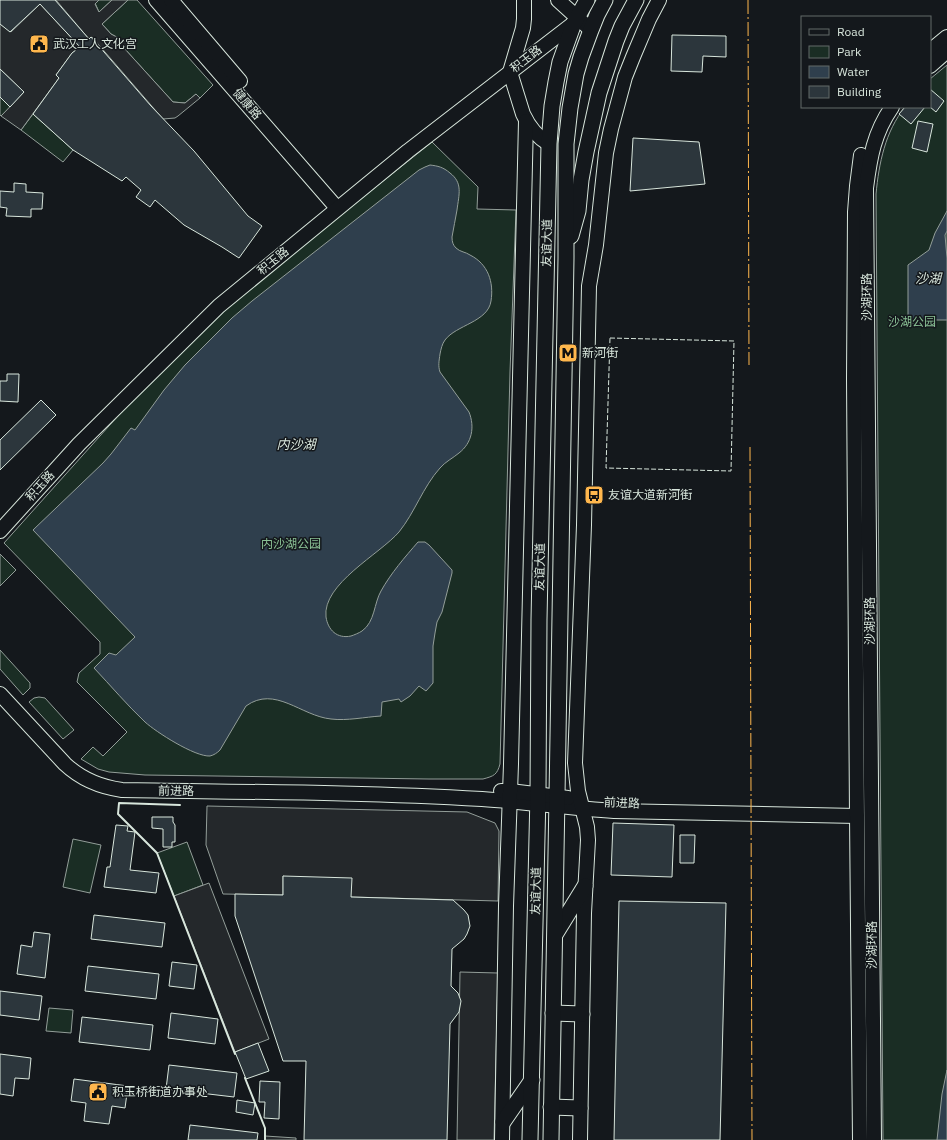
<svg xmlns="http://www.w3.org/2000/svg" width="947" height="1140" viewBox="0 0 947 1140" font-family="'IBM Plex Sans','Noto Sans SC',sans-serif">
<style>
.green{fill:#1a2d24;stroke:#939e99}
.parking{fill:#24282b;stroke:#939e99}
.water{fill:#2f3f4d;stroke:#939e99}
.building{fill:#2c363c;stroke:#d8e6dc}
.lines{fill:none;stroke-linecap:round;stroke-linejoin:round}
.secondary-casing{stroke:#d8e6dc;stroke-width:16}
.primary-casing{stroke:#d8e6dc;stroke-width:17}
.secondary{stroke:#14181c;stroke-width:14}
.primary{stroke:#14181c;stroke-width:15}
.fence{stroke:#d8e6dc;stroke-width:1;stroke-dasharray:5 2;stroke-linecap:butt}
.wall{stroke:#d8e6dc;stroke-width:2}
.power{stroke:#ffb74d;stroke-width:1;stroke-dasharray:14 3 2 3;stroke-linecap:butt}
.labels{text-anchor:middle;stroke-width:3;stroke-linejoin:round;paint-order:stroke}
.poi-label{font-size:12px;fill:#d8e6dc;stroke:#14181c;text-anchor:start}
.street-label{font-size:12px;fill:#d8e6dc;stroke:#14181c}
.park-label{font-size:12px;fill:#8ac095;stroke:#14181c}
.water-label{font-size:13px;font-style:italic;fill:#d8e6dc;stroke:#14181c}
</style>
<rect width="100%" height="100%" fill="#14181c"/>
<!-- green -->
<g class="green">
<path d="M99 0H112L99 12 95 3Z"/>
<path d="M128 0H137L213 85 200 98 196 94 185 103 173 102 124 48 128 43 111 34 102 24Z"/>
<path d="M947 65V1140H883L876 194C879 163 885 132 905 107H930V79Z"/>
<path d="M0 97 10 107 1 116 0 115Z"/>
<path d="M33 114 73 150 63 162 21 130Z"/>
<path d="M432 142 478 187 477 209 516 210 510 372 500 764C497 775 494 776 483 779H429L145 775 109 772 98 769 81 759 93 747 103 756 127 732 77 682 79 673 100 654V642L4 543 126 407 235 299Z"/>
<path d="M0 554 16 570 0 586Z"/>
<path d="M0 650 30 683V688L23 695 0 669Z"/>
<path d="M39 697 45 698 74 730 63 739 29 702 34 698Z"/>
<path d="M73 839 101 845 90 893 63 887Z"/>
<path d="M187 842 203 885 174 896 157 853Z"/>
<path d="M49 1008 73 1010 71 1033 46 1031Z"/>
</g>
<!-- parking -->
<g class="parking">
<path d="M56 0H99L95 4 99 12 112 0H128L102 24 111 34 128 43 124 48 173 102 185 103 196 94 200 98 178 116 175 118 163 119 92 37 89 39Z"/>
<path d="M40 4 80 47 72 53 56 75 59 78 21 130 1 116 24 92 0 69V24L11 32Z"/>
<path d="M207 806 467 812 495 823 499 831 498 901 351 897 283 876V895L223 894 206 845Z"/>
<path d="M209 883 269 1039 235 1052 174 896Z"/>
<path d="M460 972 498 973 494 1140H457Z"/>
<path d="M265 1136 296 1138V1140H265Z"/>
</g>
<!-- water -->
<g class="water">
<path d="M430 165C438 166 443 167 450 173 463 183 459 194 457 210 455 219 454 228 452 237 452 242 453 245 456 248 460 252 466 252 470 255 488 264 494 282 491 301 488 322 456 325 445 340 442 344 441 349 440 354 439 361 438 366 440 372L469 412C475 427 472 443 459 453 453 458 445 462 440 468 423 487 415 512 399 532 380 554 322 584 326 617 328 630 337 639 351 636 354 635 359 633 362 631 375 622 374 603 381 591 391 573 405 557 418 542H425L429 545 452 570V573L442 612 437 622 435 633 433 646V683L426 691 419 686 410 696 401 702 399 699 382 702 381 716C365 717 347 721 331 719 301 716 275 685 246 706L220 750C217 753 214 755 210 756 195 757 156 732 145 722 127 705 111 686 94 668L109 653 116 655 135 637 33 530 103 463 111 454 131 428 135 430 164 390 185 365 232 318 252 301 419 170 425 167Z"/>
<path d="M947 211V231L945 235 947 258V320H936L908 324V265L929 250 935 233Z"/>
<path d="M947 1070V1140H937L942 1094Z"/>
</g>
<!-- building -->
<g class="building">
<path d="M0 0H55L89 39 91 37 151 106 194 151 248 216 262 226 239 258 222 247 184 225 155 200 150 207 136 197 141 190 126 177 122 181 73 150 33 114 59 78 56 75 72 53 80 47 40 4 10 32 0 24Z"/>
<path d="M672 35 726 36V57L703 56 702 72 671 71Z"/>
<path d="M0 69 24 92 10 107 0 97Z"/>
<path d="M930 89 944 101 936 112 930 107Z"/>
<path d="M905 107H925L911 124 899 114Z"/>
<path d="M918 121 933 124 927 152 912 148Z"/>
<path d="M633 138 699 142 705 184 630 191Z"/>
<path d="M14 183 26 184V192L43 193 42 209H31V217L6 216 7 208 0 207V191L14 192Z"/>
<path d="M7 374H19L18 402 0 401V381H7Z"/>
<path d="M41 400 56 415 0 470V440Z"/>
<path d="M152 817H173V822L175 825V842H172V847H163V829L152 828Z"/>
<path d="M613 823 674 825 672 877 611 875Z"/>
<path d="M116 825 128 826 127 831 135 832 130 870 159 873 156 893 104 887 107 867H110Z"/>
<path d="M680 835H695L694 863H680Z"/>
<path d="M283 876 352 878 351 897 453 900 464 910 468 915 470 926 467 934 464 939 452 949 451 986 458 993 461 1001 459 1012 450 1024 447 1140H304L306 1061H283L235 916V894L283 895Z"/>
<path d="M619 901 726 903 720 1140H614Z"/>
<path d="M94 915 165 923 162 947 91 939Z"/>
<path d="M34 932 50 934 45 978 17 974 21 945 32 947Z"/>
<path d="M172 962 197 965 194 989 169 986Z"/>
<path d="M88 966 159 974 156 999 85 991Z"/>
<path d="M0 991 42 996 39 1020 0 1015Z"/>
<path d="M171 1013 218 1019 215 1044 168 1038Z"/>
<path d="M82 1017 153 1025 150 1050 79 1042Z"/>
<path d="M258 1043 269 1071 246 1079 235 1052Z"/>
<path d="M0 1054 31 1058 29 1079 15 1078 13 1096 0 1094Z"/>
<path d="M169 1065 237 1073 234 1097 166 1089Z"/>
<path d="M74 1079 128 1086 125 1108 112 1106 109 1124 84 1121 86 1103 71 1101Z"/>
<path d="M260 1081 280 1082 279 1119 264 1118 265 1102H259Z"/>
<path d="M237 1100 255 1103 253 1115 236 1112Z"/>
<path d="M190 1125 258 1133 257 1140H188Z"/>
</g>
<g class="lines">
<defs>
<g id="secondary">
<path d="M156 0 337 208"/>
<path d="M171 0 240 81"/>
<path d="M524 0V19L523 28 510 72 523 114C529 127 537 137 549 144"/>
<path d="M558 0 591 30"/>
<path d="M930 51 947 37"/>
<path d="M930 66 947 51"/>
<path d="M0 531 79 444 219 306 408 151 574 23"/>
<path d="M0 694 65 764C82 780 100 787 122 790 242 792 362 792 482 799 526 802 570 808 614 811L857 816"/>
<path d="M501 791H510L568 798"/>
<path d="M502 1140 506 906 511 764 526 121"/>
<path d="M580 1140 584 913 588 840 587 827 578 791 575 763 584 525 589 286 596 245 606 153 611 129 625 77 633 57 649 19 659 0"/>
<path d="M860 1140 857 816 854 379 855 212 857 186 861 155"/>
<path d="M874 1140 866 188C870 157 874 133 892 107"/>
</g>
<g id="primary">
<path d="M571 236 578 211 581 180 586 152 599 93 616 41 622 26 636 0"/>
<path d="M556 933 585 886"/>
<path d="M553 1013 582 1014"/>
<path d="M551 1107 580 1108"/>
<path d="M503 1122 532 1080"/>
<path d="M530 1140 538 794 539 620 549 144 552 106 556 82 560 62 574 23 587 0"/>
<path d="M551 1140 557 796 566 258V144L570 108 576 74 581 57 591 30 597 15 605 0"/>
</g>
</defs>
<!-- secondary casing -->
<use href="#secondary" class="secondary-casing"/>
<!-- primary casing -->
<use href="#primary" class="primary-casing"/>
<!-- secondary -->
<use href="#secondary" class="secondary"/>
<!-- primary -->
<use href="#primary" class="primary"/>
<!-- fence -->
<path class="fence" d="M610 338 734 341 731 471 606 468Z"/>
<!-- wall -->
<g class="wall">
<path d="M180 805 119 803 118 814 157 853 235 1054"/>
<path d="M245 1078 265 1128V1140"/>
</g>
<!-- power -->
<g class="power">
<path d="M748 0 749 365"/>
<path d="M750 447 752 1140"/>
</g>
</g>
<!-- icons -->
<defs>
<symbol id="civic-square" viewBox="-11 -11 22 22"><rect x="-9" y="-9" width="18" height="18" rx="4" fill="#ffb74d" stroke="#14181c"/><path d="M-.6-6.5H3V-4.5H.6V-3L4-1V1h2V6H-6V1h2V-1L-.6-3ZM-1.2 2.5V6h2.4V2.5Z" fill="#111"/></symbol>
<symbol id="metro-square" viewBox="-11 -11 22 22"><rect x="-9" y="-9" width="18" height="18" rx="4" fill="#ffb74d" stroke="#14181c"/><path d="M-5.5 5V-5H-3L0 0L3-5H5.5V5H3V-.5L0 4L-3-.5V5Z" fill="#111"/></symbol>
<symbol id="bus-square" viewBox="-11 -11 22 22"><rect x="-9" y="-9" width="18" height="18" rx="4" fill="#ffb74d" stroke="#14181c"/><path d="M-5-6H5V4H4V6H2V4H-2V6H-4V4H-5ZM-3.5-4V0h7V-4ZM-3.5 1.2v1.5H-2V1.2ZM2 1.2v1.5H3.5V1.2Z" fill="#111"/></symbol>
</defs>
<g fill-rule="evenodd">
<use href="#civic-square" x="28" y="33" width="22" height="22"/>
<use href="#metro-square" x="557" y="342" width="22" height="22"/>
<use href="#bus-square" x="583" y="484" width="22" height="22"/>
<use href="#civic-square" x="87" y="1081" width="22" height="22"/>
</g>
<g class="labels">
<!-- poi labels -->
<g class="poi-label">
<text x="53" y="48">武汉工人文化宫</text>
<text x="582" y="357">新河街</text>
<text x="608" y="499">友谊大道新河街</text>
<text x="112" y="1096">积玉桥街道办事处</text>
</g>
<!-- street labels -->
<g class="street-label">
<text transform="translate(526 59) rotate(-38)" y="4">积玉路</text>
<text transform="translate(247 104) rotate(49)" y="4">健康路</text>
<text transform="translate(547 243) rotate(-89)" y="4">友谊大道</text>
<text transform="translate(273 261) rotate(-39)" y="4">积玉路</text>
<text transform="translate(867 297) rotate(-90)" y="4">沙湖环路</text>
<text transform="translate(40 486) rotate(-48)" y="4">积玉路</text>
<text transform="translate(540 567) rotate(-89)" y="4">友谊大道</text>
<text transform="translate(870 621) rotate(-90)" y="4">沙湖环路</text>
<text transform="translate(176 791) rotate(1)" y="4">前进路</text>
<text transform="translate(622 803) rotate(2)" y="4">前进路</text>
<text transform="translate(536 891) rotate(-89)" y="4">友谊大道</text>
<text transform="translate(872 945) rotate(-90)" y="4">沙湖环路</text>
</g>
<!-- park labels -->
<g class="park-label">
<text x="912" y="326">沙湖公园</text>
<text x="291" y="548">内沙湖公园</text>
</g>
<!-- water labels -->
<g class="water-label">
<text x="928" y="283">沙湖</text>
<text x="296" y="449">内沙湖</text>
</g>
</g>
<!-- legend -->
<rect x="801" y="16" width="130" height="92" fill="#14181c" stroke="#626a69"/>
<rect x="809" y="29" width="20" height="6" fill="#14181c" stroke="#626a69"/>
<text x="837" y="36" font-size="12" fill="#d8e6dc">Road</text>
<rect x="809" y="46" width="20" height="12" fill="#1a2d24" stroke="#626a69"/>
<text x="837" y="56" font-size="12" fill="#d8e6dc">Park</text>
<rect x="809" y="66" width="20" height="12" fill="#2f3f4d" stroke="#626a69"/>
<text x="837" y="76" font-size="12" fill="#d8e6dc">Water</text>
<rect x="809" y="86" width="20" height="12" fill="#2c363c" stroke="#626a69"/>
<text x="837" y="96" font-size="12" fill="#d8e6dc">Building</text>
</svg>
